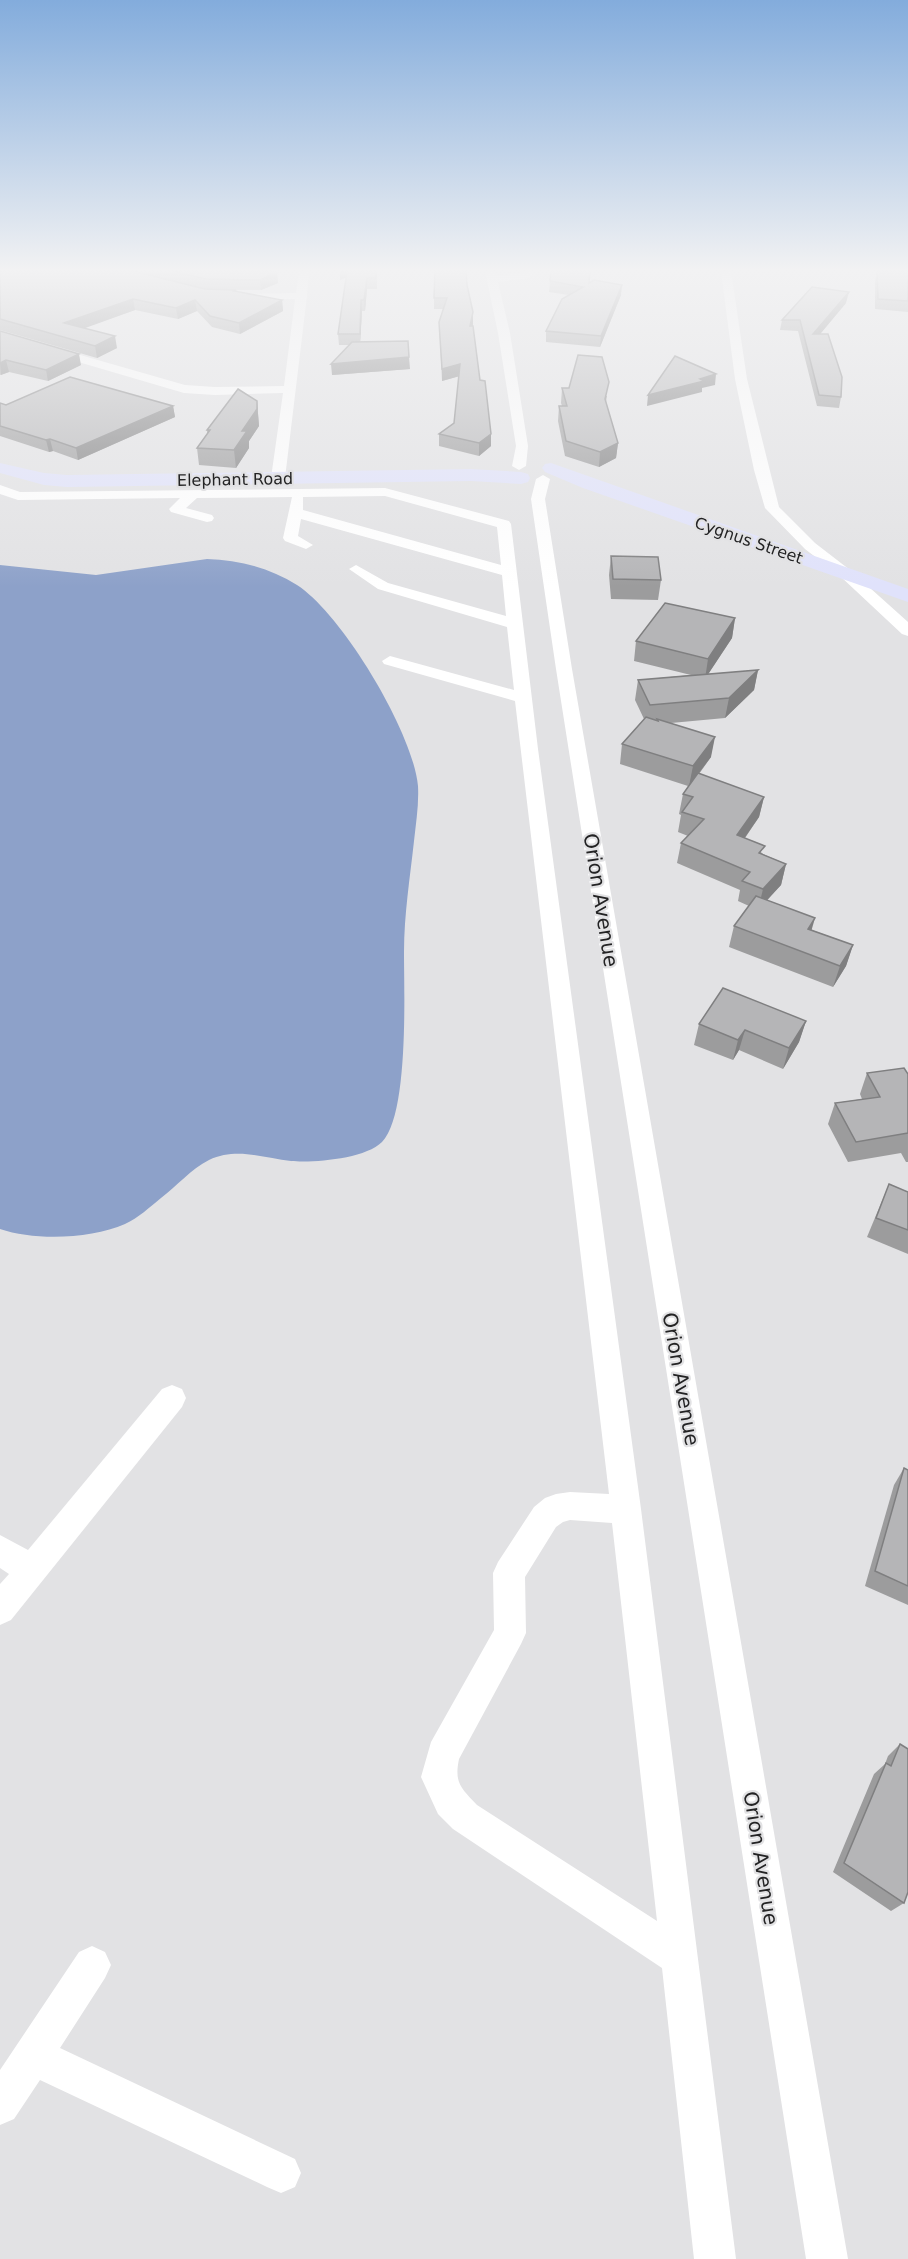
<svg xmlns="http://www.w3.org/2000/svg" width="908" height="2259" viewBox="0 0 908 2259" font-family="'DejaVu Sans',sans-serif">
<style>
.water{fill:#8da1c9}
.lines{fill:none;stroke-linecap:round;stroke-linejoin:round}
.street{fill:#fff;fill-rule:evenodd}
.secondary{fill:#e0e2fb;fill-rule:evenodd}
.wall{fill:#9c9c9d}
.shaded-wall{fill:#7f7f80}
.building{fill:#b5b5b7;stroke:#7f7f80;stroke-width:1.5}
.labels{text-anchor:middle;stroke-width:4.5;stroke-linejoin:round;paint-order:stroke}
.far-street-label{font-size:16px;fill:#232324;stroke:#e2e2e4}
.street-label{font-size:20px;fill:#232324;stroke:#e2e2e4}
</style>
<rect width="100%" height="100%" fill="#e2e2e4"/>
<!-- water -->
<path class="water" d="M207 559C239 560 270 568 297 585 342 614 413 732 418 786 419 804 416 823 414 841 410 878 404 914 404 952 404 991 409 1115 382 1142 365 1159 313 1163 291 1161 263 1158 237 1147 209 1160 191 1169 177 1186 161 1198 150 1207 138 1218 125 1224 91 1239 35 1241 0 1229V565L96 575Z"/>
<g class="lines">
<!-- street -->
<g class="street">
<path d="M299 271H309L307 296 285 478 278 482 271 478 283 393 215 395 184 393 0 339V332L185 385 215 387 284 386 295 299 229 300 224 297 229 294 296 293Z"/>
<path d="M485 271H495L496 276 535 271 529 278 498 282 510 333 528 446 526 466 519 470 512 466 516 446 498 333Z"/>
<path d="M721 271H731L747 379 779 507 815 543 850 570 908 622V636L902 634 840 576 805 549 765 508 754 470 735 379Z"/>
<path d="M543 475 550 479 545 499 572 669 848 2259H806L556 669 531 499 536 479Z"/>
<path d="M0 485 20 492 385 488 509 521 511 524 538 749 641 1509 736 2259H694L662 1968 453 1829 438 1814 421 1777 431 1742 494 1630 493 1573 498 1562 534 1507 545 1498 556 1494 570 1492 609 1494 515 701 384 664 382 661 390 656 514 690 507 627 378 589 349 569 356 565 388 583 506 616 502 575 301 519 298 536 313 545 306 549 285 541 283 538 292 497 197 498 186 508 212 515 214 518 212 521 207 522 171 512 169 509 180 498 18 500 0 494ZM385 496 497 527 501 565 303 510V497ZM570 1520 612 1523 657 1921 477 1805C461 1788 454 1783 459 1759L521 1644 526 1633 525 1577 556 1527 563 1522Z"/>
<path d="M172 1385 182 1389 186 1398 182 1407 11 1620 0 1625V1584L9 1574 0 1568V1535L28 1550 162 1389Z"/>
<path d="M92 1946 105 1952 111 1965 105 1978 60 2048 295 2159 301 2173 295 2187 281 2193 267 2187 40 2080 14 2119 0 2125V2070L79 1952Z"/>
</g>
<!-- secondary -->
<g class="secondary">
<path d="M0 463 44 473 67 475 471 469 521 472 528 474 530 478 528 482 521 484 471 481 67 487 44 485 0 473Z"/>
<path d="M551 463 908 589V602L583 488 545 472 542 468 545 464Z"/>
</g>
</g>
<!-- wall -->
<g class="wall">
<path d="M0 271H271L277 272 278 283 261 290H236L237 292 282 300 283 311 240 334 212 327 197 311 178 319 135 310 83 328 117 348 97 358 0 330Z"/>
<path d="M340 271H377V289H367L365 311H362L360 342 410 369 332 375 349 345H339L338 334 346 277 340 280Z"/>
<path d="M908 271V312L875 309V282L877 272Z"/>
<path d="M550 281 589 283 621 295 600 347 546 342V331L569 295 549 292Z"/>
<path d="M467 285 473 312V326L480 380 491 446 479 456 439 446V434L454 423 459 376 442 381 439 322 443 309H434V298Z"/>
<path d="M846 303 820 334 841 397 839 408 817 406 798 331 780 330 782 320Z"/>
<path d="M0 331 81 365 48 381 9 372 0 375Z"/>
<path d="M562 388 607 396 606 402 618 443 616 458 599 467 565 456 558 421 559 406H562L561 403Z"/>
<path d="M257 401 259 426 249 441V448L236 468 199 465 197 448 207 434V430Z"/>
<path d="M0 403 6 405 173 406 175 417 78 460 53 451 49 452 0 436Z"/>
<path d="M611 556 661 580 658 600 611 599 609 575Z"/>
<path d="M735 618 732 638 708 674 758 670 754 690 725 718 671 723 711 757 699 774 764 797 759 817 745 838 763 854 786 864 781 885 767 900 812 930 853 945 846 966 833 987 729 947 734 926 749 906 738 901 740 890 677 863 681 843 688 836 678 832 681 815 679 814 683 794 688 786 620 764 622 744 644 719 635 700 638 680 691 675 634 661 636 641Z"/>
<path d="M806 1021 799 1042 783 1069 739 1050 733 1060 694 1045 699 1024Z"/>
<path d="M867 1073 908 1074V1162H906L901 1153 848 1162 828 1124 835 1103 862 1099 860 1094Z"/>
<path d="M889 1184 908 1192V1254L867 1237Z"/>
<path d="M904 1468 908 1470V1605L865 1586 894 1485Z"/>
<path d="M900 1744 904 1903 891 1911 833 1872 874 1774 885 1764 888 1756Z"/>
</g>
<!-- shaded-wall -->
<g class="shaded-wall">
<path d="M340 271H348L349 276 340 280Z"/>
<path d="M277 272 278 283 261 290 260 280Z"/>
<path d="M367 278V289L365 311 364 300Z"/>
<path d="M622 285 621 295 600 347 601 336Z"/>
<path d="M849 292 846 303 811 345 813 334Z"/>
<path d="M133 299 135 310 66 335 64 323Z"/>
<path d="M195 300 197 311 178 319 176 308Z"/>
<path d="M282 300 283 311 240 334 239 323Z"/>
<path d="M361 300 362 311 360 345V334Z"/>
<path d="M473 312V323L470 337V326Z"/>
<path d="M115 336 117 348 97 358 95 346Z"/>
<path d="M79 354 81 365 48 381 46 370Z"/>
<path d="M409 357 410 369 332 375 331 364Z"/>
<path d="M6 360 9 372 1 375 0 363Z"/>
<path d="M460 364V376L442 381V369Z"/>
<path d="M716 374 715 385 702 388V392L647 406 648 395Z"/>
<path d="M257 401 259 426 249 441V448L236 468 234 450 242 431Z"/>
<path d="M173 406 175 417 78 460 76 448Z"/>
<path d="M491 434V446L479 456V443Z"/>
<path d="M50 439 53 451 49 452 46 440Z"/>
<path d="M618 443 616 458 599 467 600 452Z"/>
<path d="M735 618 732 638 705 679 708 659Z"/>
<path d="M758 670 754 690 725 718 729 698Z"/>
<path d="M715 737 711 757 689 786 693 766Z"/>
<path d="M764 797 759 817 732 856 737 835Z"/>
<path d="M786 864 781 885 758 910 763 889Z"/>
<path d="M815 918 809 939 808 929Z"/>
<path d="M853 945 846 966 833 987 840 966Z"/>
<path d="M806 1021 799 1042 783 1069 789 1048Z"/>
<path d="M745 1030 739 1050 733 1060 738 1040Z"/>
</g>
<!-- building -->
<g class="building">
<path d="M0 271H133L205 289 236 290 234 291 282 300 239 323 210 316 195 300 176 308 133 299 64 323 115 336 95 346 0 319Z"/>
<path d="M172 271H271L277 272 260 280 206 279Z"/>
<path d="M347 271H376V278H367L364 300H361L360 334H338Z"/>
<path d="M435 271H466L467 285 473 312 470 326H473L480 380 485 381 491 434 479 443 439 434 454 423 460 364 442 369 439 322 447 298H434Z"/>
<path d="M551 271H590L589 283 594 280 622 285 601 336 546 331 562 299 583 287 550 281Z"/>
<path d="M878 271H908V301L878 299 877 272Z"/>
<path d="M812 287 849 292 813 334H828L842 377 841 397 819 395 800 320H782Z"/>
<path d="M0 331 79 354 46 370 6 360 0 363Z"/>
<path d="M408 341 409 357 331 364 352 342Z"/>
<path d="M578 355 602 357 609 382 605 399 618 443 600 452 566 441 559 406H567L562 388H569Z"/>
<path d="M675 356 716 374 700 379 704 381 648 395Z"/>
<path d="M70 377 173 406 76 448 50 439 46 440 0 426V403L6 405Z"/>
<path d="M238 389 257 401V409L242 431H247L234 450 197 448 210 430H207Z"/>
<path d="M611 556 658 557 661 580 613 579Z"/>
<path d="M665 603 735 618 708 659 636 641Z"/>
<path d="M758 670 729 698 650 705 638 680Z"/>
<path d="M646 717 658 721 657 719 715 737 693 766 622 744Z"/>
<path d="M698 773 764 797 737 835 765 846 759 853 786 864 763 889 742 881 750 872 681 843 704 819 682 812 693 797 683 794Z"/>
<path d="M756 896 815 918 808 929 853 945 840 966 734 926Z"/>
<path d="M723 988 806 1021 789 1048 745 1030 738 1040 699 1024Z"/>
<path d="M904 1068 908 1074V1133L856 1142 835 1103 880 1097 867 1073Z"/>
<path d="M889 1184 908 1192V1230L876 1218Z"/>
<path d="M904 1468 908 1470V1586L875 1571Z"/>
<path d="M900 1744 908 1749V1892L904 1903 844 1863 886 1763 891 1766Z"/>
</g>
<!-- sky -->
<linearGradient id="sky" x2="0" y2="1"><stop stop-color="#83acdc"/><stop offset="0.46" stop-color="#f2f2f3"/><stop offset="1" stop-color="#f2f2f3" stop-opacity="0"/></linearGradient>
<rect width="908" height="587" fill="url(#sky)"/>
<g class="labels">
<!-- far-street labels -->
<g class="far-street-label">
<text transform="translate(235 479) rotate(-1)" y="6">Elephant Road</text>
<text transform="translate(749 540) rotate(19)" y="6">Cygnus Street</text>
</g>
<!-- street labels -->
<g class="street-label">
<text transform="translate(601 900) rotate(81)" y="7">Orion Avenue</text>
<text transform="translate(681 1379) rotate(80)" y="7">Orion Avenue</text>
<text transform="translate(761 1858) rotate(81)" y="7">Orion Avenue</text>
</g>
</g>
</svg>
